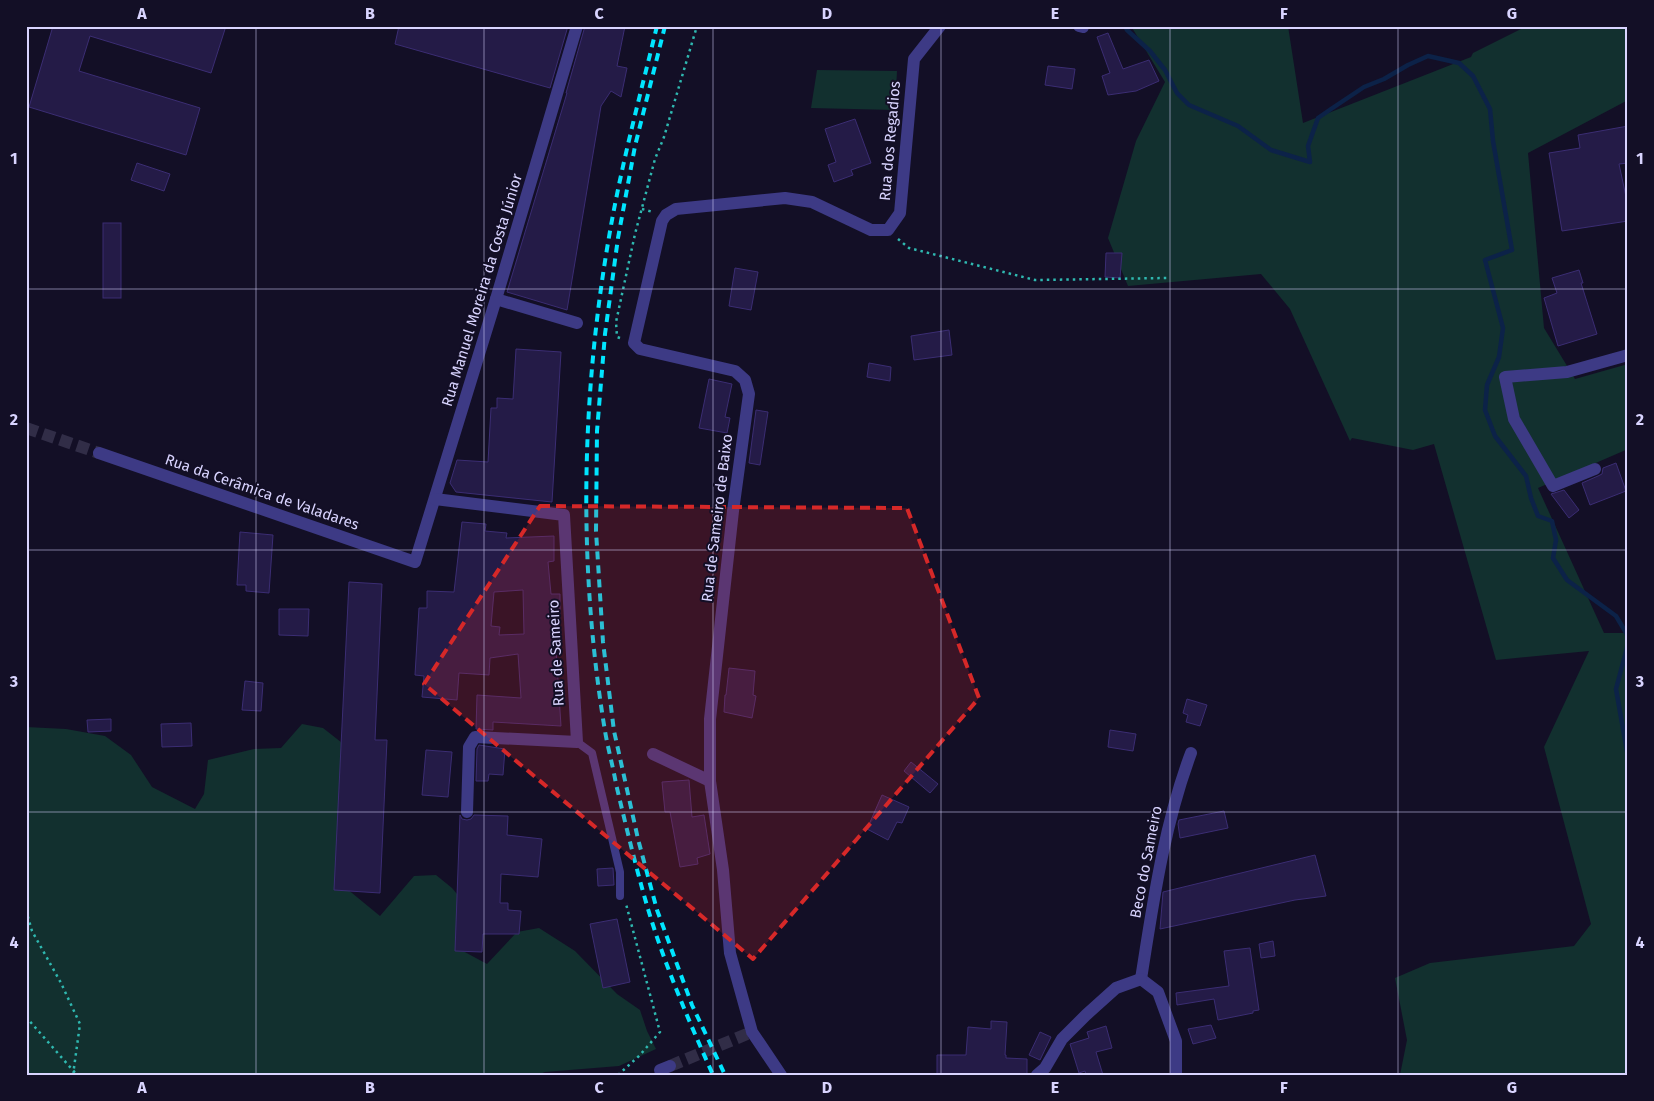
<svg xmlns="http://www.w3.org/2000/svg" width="1654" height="1101" viewBox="0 0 1654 1101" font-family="'Fira Sans',sans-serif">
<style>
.green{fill:#12302f}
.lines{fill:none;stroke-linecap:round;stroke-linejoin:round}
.stream{stroke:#0c2248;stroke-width:4.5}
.building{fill:#241b47;stroke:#3b2d73;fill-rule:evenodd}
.street-tunnel{stroke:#312d47;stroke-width:12;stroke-dasharray:12 6;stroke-linecap:butt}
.path{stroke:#2fb8b0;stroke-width:2.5;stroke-dasharray:2.5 4;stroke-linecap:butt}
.lane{stroke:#3d3a85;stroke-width:8}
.street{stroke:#3d3a85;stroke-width:12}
.rail{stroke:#00e5ff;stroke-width:4;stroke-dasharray:8 6;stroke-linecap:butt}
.marked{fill:#d62828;fill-opacity:0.2;stroke:#d62828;stroke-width:4;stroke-dasharray:10 6;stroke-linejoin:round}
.grid{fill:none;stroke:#d9d4ff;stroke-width:1;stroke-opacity:0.55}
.labels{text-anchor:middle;stroke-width:4;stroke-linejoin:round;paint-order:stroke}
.street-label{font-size:15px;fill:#d9d4ff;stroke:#130f26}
.neatline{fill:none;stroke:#d9d4ff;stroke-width:2}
.grid-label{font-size:16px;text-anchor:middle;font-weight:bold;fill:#d9d4ff}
</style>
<rect width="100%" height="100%" fill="#130f26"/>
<!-- green -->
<g class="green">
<path d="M1131 26H1288L1303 123 1471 57 1473 53 1527 26H1628V100L1528 153 1544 328 1575 379 1628 364V449L1538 488 1604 633H1628V1075H1400L1407 1040 1395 978 1430 963 1574 946 1591 924 1544 747 1589 651 1496 660 1434 444 1413 450 1352 438 1350 441 1290 309 1261 274 1128 286 1108 238 1136 141 1165 82Z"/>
<path d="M817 70 897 71 895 110 811 108Z"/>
<path d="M302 724 323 728 346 746 337 838 341 884 380 916 414 876 436 875 452 888 462 900 461 950 487 964 517 932 539 928 575 951 617 994 640 1010 647 1031 656 1049 619 1066 545 1072 537 1075H26V727L66 729 105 736 131 755 152 787 195 809 204 794 208 760 254 749 281 748Z"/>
</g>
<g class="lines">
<!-- stream -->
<g class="stream">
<path d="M1125 26 1127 30 1150 51 1165 70 1177 93 1189 105 1238 126 1271 150 1310 162 1308 146 1318 118 1331 109 1364 87 1384 79 1408 65 1428 56 1459 63 1473 76 1490 109 1493 141 1512 250 1485 260 1503 328 1499 357 1487 385 1485 410 1495 436 1526 476 1531 498 1538 516 1552 521 1556 540 1553 558 1567 580 1616 616 1628 636"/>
<path d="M1628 644 1616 689 1628 757"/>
</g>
</g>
<!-- building -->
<g class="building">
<path d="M53 26H226L211 73 90 36 79 71 200 108 186 155 29 107Z"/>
<path d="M399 26H568L550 88 395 44Z"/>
<path d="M585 26H625L617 66 627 68 621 97 611 91 601 106 567 310 507 292 567 93H566Z"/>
<path d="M1108 33 1123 69 1149 60 1159 81 1136 91 1108 95 1102 76 1110 73 1097 37Z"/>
<path d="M1048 66 1075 69 1072 89 1045 85Z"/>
<path d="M855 119 871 163 851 170 853 175 834 182 828 165 836 162 825 129Z"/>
<path d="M1628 126V163L1619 164 1628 206V221L1562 231 1549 153 1580 148 1578 135Z"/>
<path d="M137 163 170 174 164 191 131 180Z"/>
<rect x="103" y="223" width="18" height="75"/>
<path d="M1106 253H1122L1120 278 1105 277Z"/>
<path d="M735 268 758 272 751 310 729 306Z"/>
<path d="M1579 270 1583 283H1581L1597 334 1558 346 1544 298 1557 293 1552 278Z"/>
<path d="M949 330 952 355 914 360 911 336Z"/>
<path d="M516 349 561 352 552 502 456 492 450 483 457 460 488 462 491 408H497V398L513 399Z"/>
<path d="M869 363 891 367 890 381 867 377Z"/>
<path d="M709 379 732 384 725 417 730 418 727 433 699 428Z"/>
<path d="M756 410 768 412 760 465 749 463Z"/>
<path d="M1616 463 1626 491 1590 505 1582 483 1598 476 1602 474 1603 468Z"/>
<path d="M1564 490 1579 510 1569 518 1551 494Z"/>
<path d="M462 522 486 524 485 531 507 533 506 538 554 536V561L548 562 551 594H560V618L554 619 561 726 493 722V730L476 729 477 695 521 698 518 654 490 658 489 675 459 673 457 700 422 697 424 676 415 675 419 608H427V591L454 592ZM523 590 524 634 499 635 500 627 491 626 494 592Z"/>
<path d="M240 532 273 535 269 593 246 591V585H237Z"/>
<path d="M349 582 382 584 375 740H387L380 893 334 890Z"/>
<path d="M279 609H309L308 636 279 635Z"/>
<path d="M729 668 755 671 753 695 756 696 752 718 724 712 725 695H726Z"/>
<path d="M245 681 263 683 261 711 242 710Z"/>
<path d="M1187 699 1207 705 1200 726 1186 722 1188 715 1183 713Z"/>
<path d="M111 719V731L88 732 87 720Z"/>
<path d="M191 723 192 746 162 747 161 724Z"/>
<path d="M1110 730 1136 734 1133 751 1108 747Z"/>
<path d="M479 745 505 749 503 775 489 774 488 781H476L477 749Z"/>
<path d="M426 750 452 752 448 797 422 795Z"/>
<path d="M911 762 938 784 930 793 904 771Z"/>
<path d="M689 780 692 817 704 815 710 854 697 858 698 864 680 867 670 812H665L662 782Z"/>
<path d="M882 795 909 807 902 823 897 822 888 840 867 829Z"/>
<path d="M1224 811 1228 828 1180 838 1178 824 1179 820Z"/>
<path d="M460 815 462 819 467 820 471 819 474 815 508 816 507 835 542 839 538 877 501 874 500 903H508V910L521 911 519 934H483L482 952 455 951Z"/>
<path d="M1315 855 1326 896 1295 900 1160 929 1163 892Z"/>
<path d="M613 868 614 885 598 886 597 869Z"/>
<path d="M617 919 630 982 603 988 590 924Z"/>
<path d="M1273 941 1275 956 1261 958 1259 944Z"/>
<path d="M1250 948 1259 1010 1253 1011V1013L1218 1020 1214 999 1177 1005 1176 993 1229 986 1224 951Z"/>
<path d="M991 1021 1007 1022 1005 1055H1006V1058L1027 1059V1075H937V1055H966L968 1027 991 1029Z"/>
<path d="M1211 1025 1216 1038 1193 1044 1188 1029Z"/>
<path d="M1106 1026 1112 1048 1096 1052 1103 1075H1086L1085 1071 1079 1073 1070 1044 1089 1038 1087 1032Z"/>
<path d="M1040 1032 1051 1037 1040 1060 1029 1055Z"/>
</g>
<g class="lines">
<!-- street-tunnel -->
<g class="street-tunnel">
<path d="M26 428 99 453"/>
<path d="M670 1066 747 1034"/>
</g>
<!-- path -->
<g class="path">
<path d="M642 209 653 212"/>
<path d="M898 239 909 248 1035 280 1168 278"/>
<path d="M620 338 617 337 616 322 635 234 655 159 664 137 697 26"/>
<path d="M26 910 32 931 61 983 80 1024 73 1075"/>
<path d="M26 1017 77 1075"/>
<path d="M618 1075 639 1056 660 1032 626 904"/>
</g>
<!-- lane -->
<path class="lane" d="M577 742 592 753 620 872V896"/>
<!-- street -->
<g class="street">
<path d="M1079 26 1083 27"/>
<path d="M496 299 577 323"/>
<path d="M99 453 415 562 496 299 577 26"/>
<path d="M1595 469 1553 486 1514 419 1505 377 1567 372 1628 355"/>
<path d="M435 499 564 515 577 742 475 737 469 747 467 812"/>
<path d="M653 754 710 781"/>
<path d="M1141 979C1153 903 1164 825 1191 753"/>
<path d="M1141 979 1158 992 1176 1041V1075"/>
<path d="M662 1075 660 1070 670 1066"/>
<path d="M781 1075 752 1032 730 953 723 870 710 781V719L733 511 749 394 745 380 735 371 640 349 634 343 662 221 666 215 676 209 785 198 812 202 871 230H888L900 213 914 59 940 26"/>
<path d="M1037 1075 1045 1068 1062 1039 1086 1015 1116 988 1141 979"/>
</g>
<!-- rail -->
<g class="rail">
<path d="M657 26C640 96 621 166 609 237 581 399 578 568 605 731 608 749 613 766 616 784 626 826 636 868 648 909 665 966 689 1021 713 1075"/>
<path d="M665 26 635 146 618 238 605 334 597 431 596 531 603 642 614 731 638 839 657 910 692 1005 725 1075"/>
</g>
</g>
<!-- marked area -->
<path class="marked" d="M540 506 907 508 979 698 753 959 424 684Z"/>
<!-- grid -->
<path class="grid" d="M256 26V1075M484 26V1075M713 26V1075M941 26V1075M1170 26V1075M1398 26V1075M26 289H1628M26 550H1628M26 812H1628"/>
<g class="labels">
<!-- street labels -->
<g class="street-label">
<text transform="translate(890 141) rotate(-85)" y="5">Rua dos Regadios</text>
<text transform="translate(482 290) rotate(-73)" y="5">Rua Manuel Moreira da Costa Júnior</text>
<text transform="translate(262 492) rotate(19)" y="5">Rua da Cerâmica de Valadares</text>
<text transform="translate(717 518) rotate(-83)" y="5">Rua de Sameiro de Baixo</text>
<text transform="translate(556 653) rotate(-93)" y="5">Rua de Sameiro</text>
<text transform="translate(1146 862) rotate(-79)" y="5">Beco do Sameiro</text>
</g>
</g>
<!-- border -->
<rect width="1654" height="1101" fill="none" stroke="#130f26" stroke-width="55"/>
<rect x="28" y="28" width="1598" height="1046" class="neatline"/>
<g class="grid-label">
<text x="142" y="19">A</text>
<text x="370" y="19">B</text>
<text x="599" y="19">C</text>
<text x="827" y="19">D</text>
<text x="1055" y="19">E</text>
<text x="1284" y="19">F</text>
<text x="1512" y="19">G</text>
<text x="14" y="164">1</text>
<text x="1640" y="164">1</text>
<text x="14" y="425">2</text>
<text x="1640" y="425">2</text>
<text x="14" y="687">3</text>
<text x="1640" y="687">3</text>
<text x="14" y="948">4</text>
<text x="1640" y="948">4</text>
<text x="142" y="1093">A</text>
<text x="370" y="1093">B</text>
<text x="599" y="1093">C</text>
<text x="827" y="1093">D</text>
<text x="1055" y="1093">E</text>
<text x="1284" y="1093">F</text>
<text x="1512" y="1093">G</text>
</g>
</svg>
